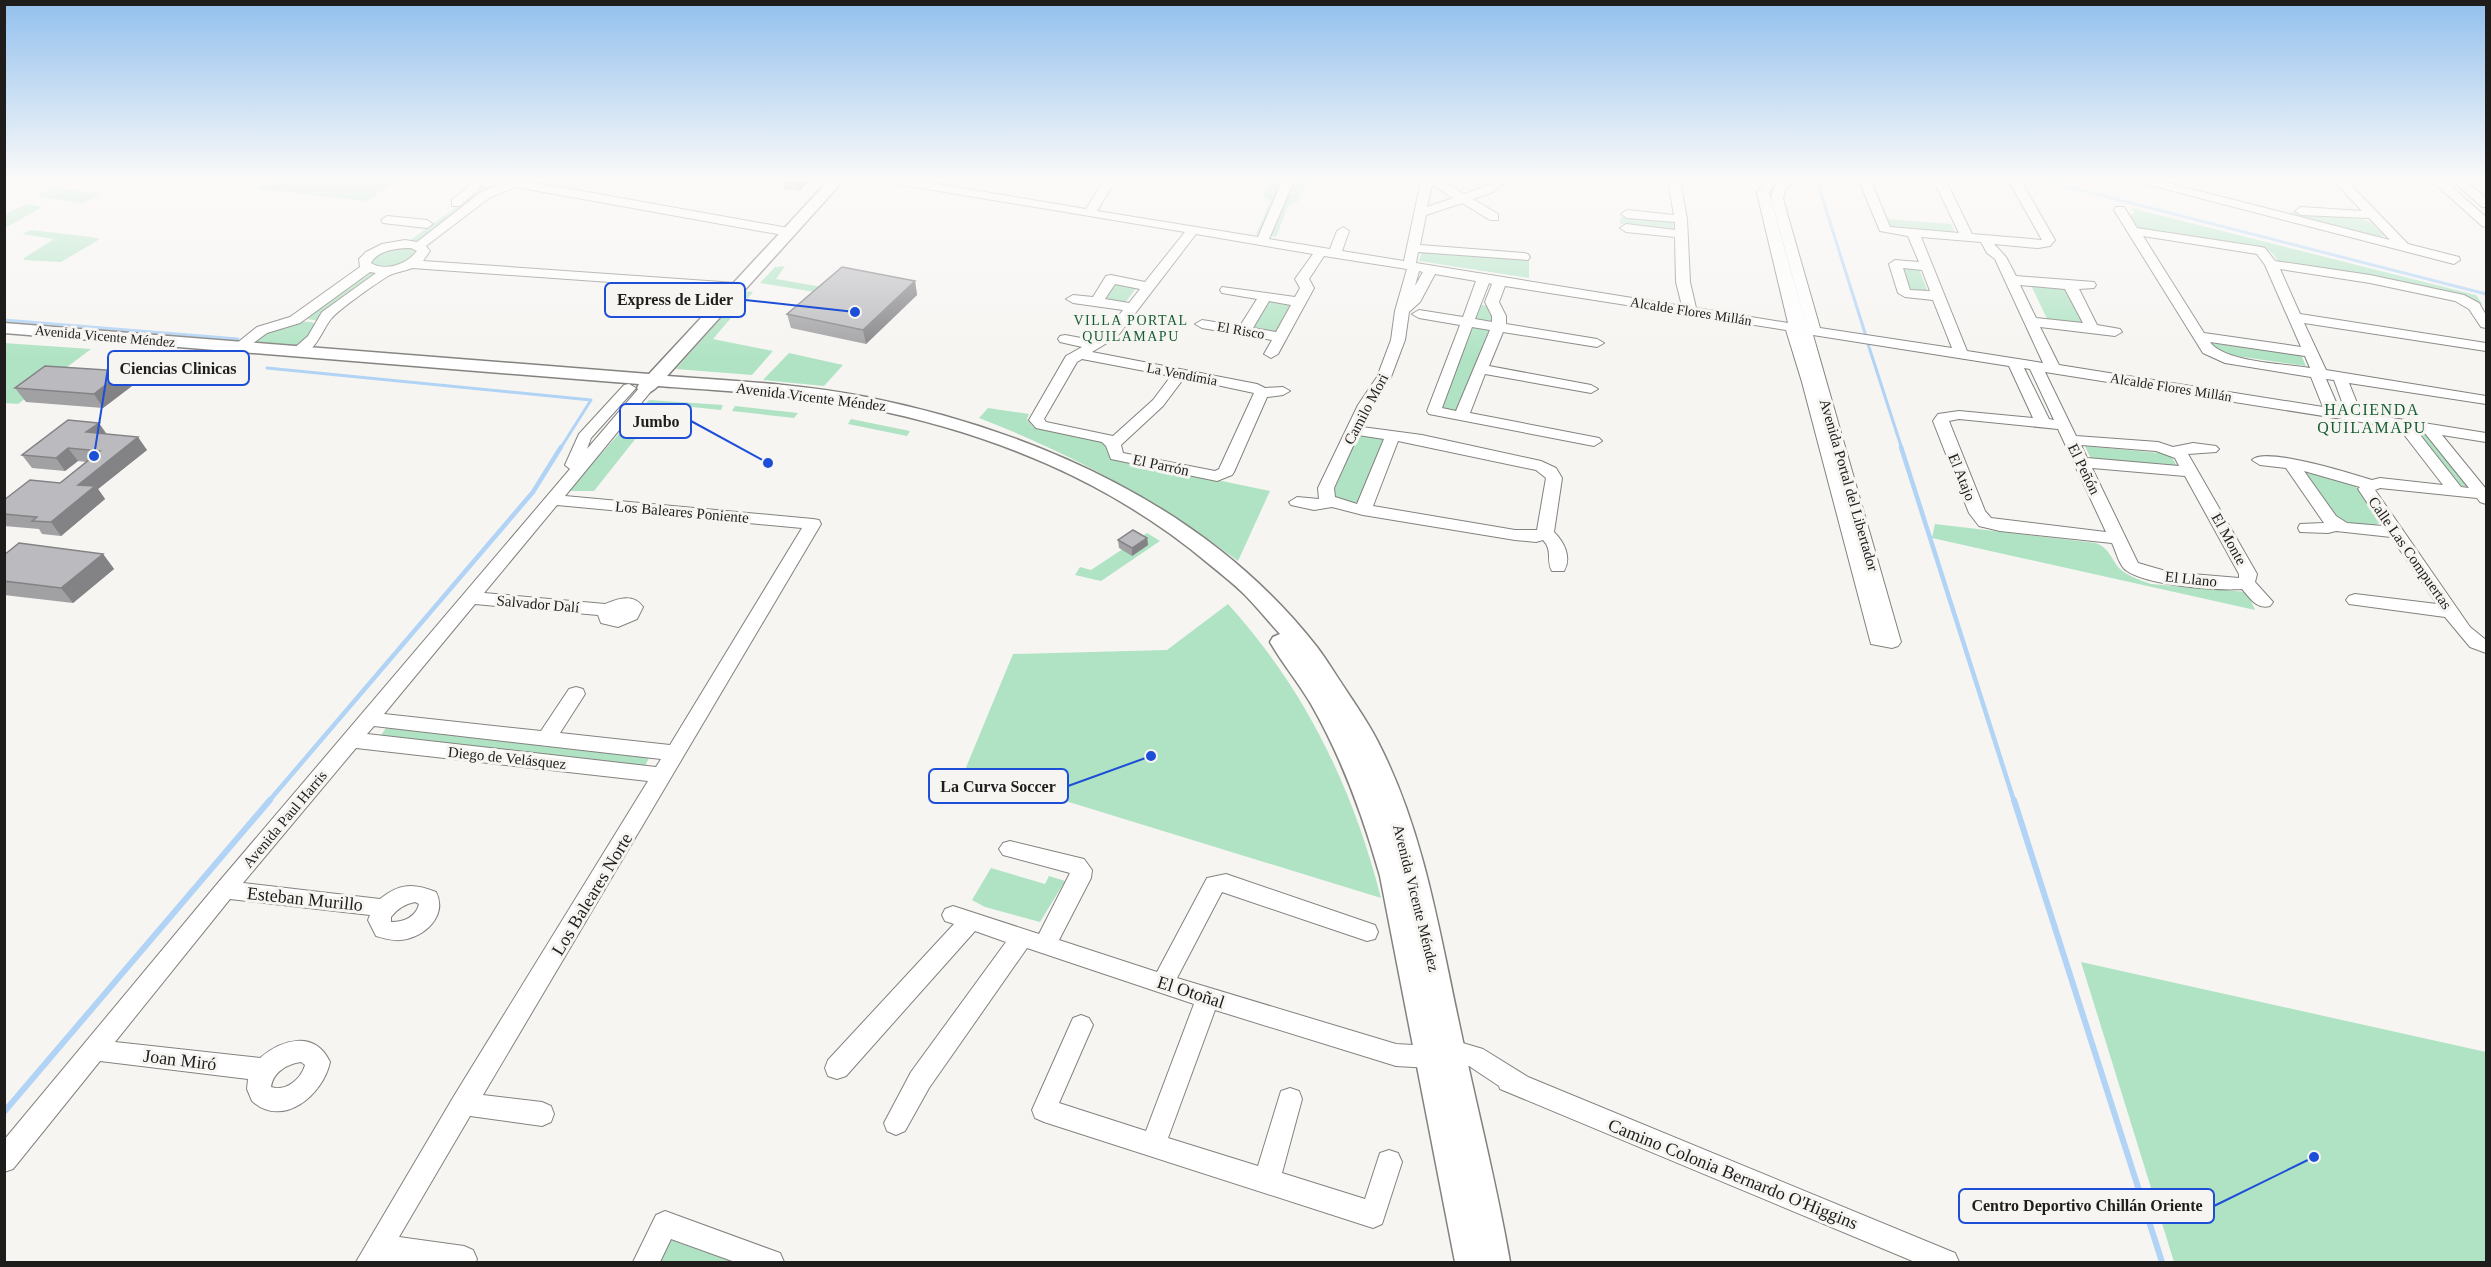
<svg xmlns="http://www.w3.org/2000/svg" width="2491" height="1267" viewBox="0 0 2491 1267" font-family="'Times New Roman',serif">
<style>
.green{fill:#afe3c3}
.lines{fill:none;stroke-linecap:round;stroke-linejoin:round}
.stream-far2{stroke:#b1d3f5;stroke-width:3}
.stream-far1{stroke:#b1d3f5;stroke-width:4.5}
.stream{stroke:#b1d3f5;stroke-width:6}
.minor-casing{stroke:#84827f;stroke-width:2}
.major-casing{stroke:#84827f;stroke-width:3}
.minor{fill:#fff;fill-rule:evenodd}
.major{fill:#fff;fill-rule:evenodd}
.wall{fill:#a1a0a3}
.shaded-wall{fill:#838285}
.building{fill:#bbbabe;stroke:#838285;stroke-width:1.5}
.labels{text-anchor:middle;stroke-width:6;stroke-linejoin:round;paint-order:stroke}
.far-street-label{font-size:14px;fill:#1e1d1c;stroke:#f7f5f2}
.far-neighbourhood-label{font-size:14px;letter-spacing:1.5px;fill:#175e32;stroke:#f7f5f2}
.street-label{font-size:15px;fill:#1e1d1c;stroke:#f7f5f2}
.neighbourhood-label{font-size:16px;letter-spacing:1.5px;fill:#175e32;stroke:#f7f5f2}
.near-street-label{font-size:18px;fill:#1e1d1c;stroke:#f7f5f2}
.leader{fill:none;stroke:#1d4ed8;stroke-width:2}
.callout-dot{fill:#1d4ed8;stroke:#f7f5f2;stroke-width:2}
.callout{fill:#f7f5f2;stroke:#1d4ed8;stroke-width:2}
.callout-label{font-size:16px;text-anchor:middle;font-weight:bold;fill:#1e1d1c}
</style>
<rect width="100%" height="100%" fill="#f7f5f2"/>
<!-- green -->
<g class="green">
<path d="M271 181H397L367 201 258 189Z"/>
<path d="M1269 181H1284L1261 235 1256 234 1270 202 1263 196Z"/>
<path d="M1294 181H1306L1298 202 1288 206 1276 237 1271 236Z"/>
<path d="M479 185 490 188 501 187 419 245 405 244 470 197Z"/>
<path d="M59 188 101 194 83 203 41 197 39 194 49 189Z"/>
<path d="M27 204 42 207 5 228V214Z"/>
<path d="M2131 208 2476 295 2483 305 2462 296 2283 263 2277 260C2273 251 2264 248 2255 245L2144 230 2138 227 2129 215 2135 213Z"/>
<path d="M2290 212 2362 219 2370 222 2385 236 2376 237 2290 215Z"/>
<path d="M1620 217 1673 220 1674 231 1620 224Z"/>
<path d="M1887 219 1951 224 1955 232 1952 234 1890 227Z"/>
<path d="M31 230 91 237 100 239 61 262 24 260V258L54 239 22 234Z"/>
<path d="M389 247H418L420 256 393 268 367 265 371 255Z"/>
<path d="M1422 250 1529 260V278L1419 261Z"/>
<path d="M785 266 776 279 828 288 821 293 760 283 775 267Z"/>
<path d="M1901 268 1919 269 1928 292 1909 290Z"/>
<path d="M366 270 383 272 319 321 301 318Z"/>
<path d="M1113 281 1138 286 1124 304 1102 299Z"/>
<path d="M2030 283 2067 286 2088 326 2049 323Z"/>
<path d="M745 291 753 292 713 339 773 351 752 375 676 369Z"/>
<path d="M1267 300 1292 304 1276 332 1249 328Z"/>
<path d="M1479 304 1488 306 1495 318 1456 411 1442 407Z"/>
<path d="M296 321 312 322 316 325V331L297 350 244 346 253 337Z"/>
<path d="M4 343 91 349 18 404 5 403Z"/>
<path d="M2211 343 2301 355 2306 366 2222 354 2216 351Z"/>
<path d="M789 353 843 365 824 386 763 380Z"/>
<path d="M649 400 723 405 721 410 663 404 594 491H568Z"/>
<path d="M735 406 798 413 794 418 732 411Z"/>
<path d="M988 408 1029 414 1027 419 1033 427 1101 442 1108 447 1111 458 1270 491 1238 561C1158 501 1073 454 979 418Z"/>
<path d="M851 419 910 431 907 436 848 424Z"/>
<path d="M2416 430 2422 431 2468 487 2460 486Z"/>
<path d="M1360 436H1378L1384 438 1360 502 1349 504 1337 500 1333 493 1355 442Z"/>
<path d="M2085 446 2170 454 2178 468 2165 464 2091 459Z"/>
<path d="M2303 471 2353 483 2381 522 2375 525 2344 524 2335 518Z"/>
<path d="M1935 524 2096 543C2110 549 2110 557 2119 568 2127 576 2140 580 2151 584L2247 592 2255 610 1932 538Z"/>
<path d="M1147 533 1160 541 1101 581 1075 575 1080 567 1091 570Z"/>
<path d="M1228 604C1305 689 1353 788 1381 898L965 770 1013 654 1167 650Z"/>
<path d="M386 728 649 758 645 766 381 735Z"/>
<path d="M991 868 1045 884 1049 876 1065 881 1040 922 985 907 972 900Z"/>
<path d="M2081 962 2486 1052V1262H2174Z"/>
<path d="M668 1239 733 1262H657Z"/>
</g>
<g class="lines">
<!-- stream-far2 -->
<g class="stream-far2">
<path d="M1817 181 1865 333"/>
<path d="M2045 181 2486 294"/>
<path d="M4 320 238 339"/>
<path d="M1868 344 1902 449"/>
<path d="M267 368 591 400 560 449"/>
</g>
<!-- stream-far1 -->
<g class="stream-far1">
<path d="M1901 447 2014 801"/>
<path d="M269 801 533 492 561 447"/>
</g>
<!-- stream -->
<g class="stream">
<path d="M2014 800 2162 1262"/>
<path d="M4 1112 270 800"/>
</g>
<defs>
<g id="minor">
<path d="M471 181H483L478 190 460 206H452V200L469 186Z"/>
<path d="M509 181H526L788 228 794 232 788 236 516 187 489 198 426 246 430 251 423 261 736 283 743 287 736 291 412 268C405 271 397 272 390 275 378 282 339 309 331 319 321 331 314 359 293 354L291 351 308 336 322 312 376 273 370 272 300 323 267 333 244 350H234L232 347 257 327 290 317 360 267 359 259 366 252 382 244 405 240 417 242 481 192ZM411 248 417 251C407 264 386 272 371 263 378 250 397 248 411 248Z"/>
<path d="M891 181H919L1086 209 1103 181H1115L1097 211 1258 237 1282 181H1294L1269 239 1330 249 1337 231 1343 227 1349 231 1342 251 1404 261 1421 181H1442L1464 194C1479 190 1491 181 1506 181L1493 192 1473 199 1498 214V220H1490L1462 203 1426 215 1420 245 1524 253 1528 254 1530 257 1528 260 1418 252 1416 263 1682 306 1676 282 1675 237 1626 232 1620 228 1626 224 1675 230V222L1627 218 1621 214 1627 210 1674 215 1668 181H1680L1687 219 1690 282 1696 308 1788 323 1757 193 1764 181H1776L1769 193 1806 325 1771 199 1773 189 1781 181H1794L1785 190 1783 199 1820 328 1952 348 1933 300 1905 297 1898 293 1889 264 1895 260 1919 262 1908 236 1880 231 1859 181H1871L1890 227 1959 233 1934 181H1946L1972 234 2042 240 2011 185 2006 181H2021L2055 240 2050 246 2038 248 1994 244 2006 257 2016 276 2094 282 2096 285 2094 288 2079 289 2097 325 2120 329 2122 332 2115 336 2040 327 2059 365 2323 407 2311 377 2225 363 2203 353 2114 210 2116 207H2124L2137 228 2261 247 2265 248 2275 261 2370 275 2464 295 2479 303 2486 315V328L2481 327 2469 309 2455 301 2370 283 2280 269 2300 314 2486 343V351L2304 323 2326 370 2486 396V404L2349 383 2361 413 2486 433V442L2442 435 2486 489V504L2480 502 2477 498 2380 488 2375 490 2470 627 2486 640V653L2470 647 2445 617 2349 604 2346 600 2349 596 2355 594 2437 604 2391 537 2336 531 2328 533 2300 532 2298 528 2300 524 2324 523 2286 468 2260 465 2252 460C2264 446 2353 474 2372 480L2380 478 2443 485 2399 428 2045 372 2076 436 2158 442 2173 447 2193 443 2216 446 2219 449 2216 452 2188 454 2257 574 2255 582 2273 602 2270 606C2257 610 2250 598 2242 589 2216 591 2147 585 2127 571 2119 566 2116 551 2112 543L2000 531 1979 526 1969 513 1933 421 1938 414 1959 411 2033 418 2009 366 1813 335 1901 642 1898 646 1892 648 1871 644 1802 382 1786 330 1505 286 1499 302 1506 316V324L1597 339 1604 343 1597 347 1503 332 1489 366 1591 385 1598 389 1591 393 1485 374 1470 413 1599 438 1602 441 1594 446 1429 414 1427 411 1460 325 1419 318 1412 314 1419 310 1463 317 1476 281 1435 274 1420 302 1409 312 1405 340 1391 377 1372 405 1362 427 1422 435 1541 461 1556 468 1562 478 1554 532C1564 542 1572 557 1564 571H1552C1546 561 1553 550 1543 540L1536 542 1515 540 1363 515 1332 507 1314 510 1291 505 1289 502 1297 497 1319 499 1318 488 1358 405 1377 377 1391 340 1395 311 1407 269 1324 256 1309 279 1314 288 1278 354 1271 358 1264 354 1272 340 1202 328 1195 324 1202 320 1240 326 1257 299 1222 293 1220 290 1222 287 1295 297 1300 288 1295 279 1313 254 1196 234 1117 337 1092 352 1257 384 1265 388 1283 387 1290 391 1283 395 1267 397 1234 472 1232 475 1217 481 1111 459 1106 446 1102 442 1036 428 1029 420 1066 356 1082 347 1060 342 1058 339 1060 336 1065 335 1092 340 1107 331 1123 310 1073 303 1066 299 1073 295 1093 297 1106 276 1111 275 1145 282 1185 232 897 184ZM1432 185 1453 198 1427 207ZM2143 236 2257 254 2265 265 2301 347 2204 333ZM1921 237 1981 242 1987 253 1995 259 2043 363 1967 351ZM1903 268 1922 270 1930 291 1910 290ZM1419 271 1423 272 1415 286ZM1489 283 1492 284 1485 302 1492 316V322L1475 319ZM1115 284 1140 289 1129 303 1105 299ZM2020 285 2065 289 2083 323 2036 318ZM1269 301 1291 305 1276 332 1253 328ZM1472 327 1490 330 1456 411 1442 408ZM2210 342 2305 356 2310 368C2287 364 2223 362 2210 342ZM1082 359 1171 376 1153 400 1113 436 1046 422 1044 419 1077 362ZM2024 368 2030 369 2054 420 2049 419ZM1184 378 1254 393 1219 469 1215 471 1123 453 1121 445 1163 406ZM2326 379 2334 380 2345 410 2339 409ZM1959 419 2058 429 2106 532 1991 518 1985 511 1949 421ZM2417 431 2424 432 2469 488 2461 487ZM1358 435 1384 439 1357 504 1335 497 1334 488ZM1398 441 1536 470 1546 478 1537 530H1515L1373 506ZM2081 445 2156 451 2175 458 2179 466 2087 458ZM2092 468 2185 476 2239 574V578L2169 572 2138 563ZM2304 471 2360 487 2358 489 2383 526 2347 523 2336 516Z"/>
<path d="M2140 181H2160L2390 240 2369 218 2301 215 2295 211 2301 207 2362 211 2334 181H2347L2408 244 2459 257 2460 260 2454 264 2142 183Z"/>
<path d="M2432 181H2445L2486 217V227L2482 226Z"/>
<path d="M2453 181H2466L2486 198V207H2482Z"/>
<path d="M387 216 427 220 433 224 427 228 383 223 381 220Z"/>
<path d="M629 384 636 388 591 438 587 449 640 387H650L652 390 565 496 813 519 819 520 821 524 483 1095 542 1102 551 1106 554 1114 551 1122 542 1126 470 1116 399 1237 464 1246 473 1250 477 1259 476 1262H356L454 1096 648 781 356 748 243 883 380 899C399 883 414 883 436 892 448 916 424 938 400 940 391 941 384 938 376 936L368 920 370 915 230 899 115 1042 260 1058C282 1039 315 1030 330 1062 323 1095 283 1129 252 1101L247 1089 248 1079 100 1061 13 1169 4 1172V1140L217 884 570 469 565 465 579 434 624 385ZM557 505 802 528 670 745 560 733 585 694 583 689 576 687 569 689 541 731 384 714 475 604 598 615 601 623 618 627 637 619 643 607C633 593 618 599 605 604L484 593ZM374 726 661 759 656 767 367 734ZM415 902 419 904C416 917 404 922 391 922V917C397 909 405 904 415 902ZM301 1062 305 1065C301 1079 286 1092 271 1087 273 1072 287 1064 301 1062Z"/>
<path d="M1010 841 1084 859 1092 870 1091 878 1059 940 1157 972 1207 878 1226 874 1375 925 1378 932 1375 939 1367 941 1222 892 1177 978 1396 1044 1431 1046 1449 1039 1483 1049 1528 1077 1955 1253 1959 1262H1915L1500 1089 1499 1086 1469 1066 1449 1061 1431 1068 1396 1066 1215 1010 1168 1138 1258 1166 1281 1091 1290 1088 1299 1091 1302 1099 1282 1173 1365 1199 1380 1153 1389 1150 1398 1153 1402 1162 1382 1224 1373 1228 1044 1122 1035 1118 1032 1110 1073 1018 1081 1015 1089 1018 1093 1025 1059 1103 1146 1131 1194 1004 1027 948 929 1088 905 1131 896 1135 887 1131 884 1123 911 1072 1006 942 975 931 846 1076 837 1079 828 1076 825 1068 828 1060 954 924 945 921 942 915 945 909 953 906 1039 934 1070 873 1003 855 999 849 1003 843Z"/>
<path d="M665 1211 780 1253 784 1262H735L671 1239 660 1262H633L656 1215Z"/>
</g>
<path id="major" d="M828 181H843L667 376C733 381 801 384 866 397 1036 431 1208 507 1317 647 1327 660 1335 674 1344 687 1357 707 1370 725 1380 746 1425 835 1440 936 1461 1032 1477 1109 1497 1185 1510 1262H1455L1380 876C1363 816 1342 758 1311 704 1298 682 1282 663 1270 642L1273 637 1280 634C1268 621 1257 607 1244 594 1233 583 1221 574 1209 564 1112 482 990 432 866 408 797 395 727 391 658 386 652 392 648 394 640 392L637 388 639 384 4 333V323L649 374Z"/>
</defs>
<!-- minor casing -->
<use href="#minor" class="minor-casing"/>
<!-- major casing -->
<use href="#major" class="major-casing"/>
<!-- minor -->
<use href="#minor" class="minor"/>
<!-- major -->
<use href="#major" class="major"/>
</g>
<!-- wall -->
<g class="wall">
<path d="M784 181H808L800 191 784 189 783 183Z"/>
<path d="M915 281 917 295 866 344 791 328 787 314Z"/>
<path d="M132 386 103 408 26 402 15 388Z"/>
<path d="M107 434 147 450 98 489 105 499 61 536 42 534 39 529 4 526V500L60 483 86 462 78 461 65 471 32 468 22 455Z"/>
<path d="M1147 538 1148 545 1132 556 1119 548 1118 540Z"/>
<path d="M103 554 114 569 73 603 4 595V555Z"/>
</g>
<!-- shaded-wall -->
<g class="shaded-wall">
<path d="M801 181H808L800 191 798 184Z"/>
<path d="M915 281 917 295 866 344 863 330Z"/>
<path d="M123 371 132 386 103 408 94 394Z"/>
<path d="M99 423 108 436 86 432Z"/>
<path d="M138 437 147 450 98 489 105 499 61 536 51 522 78 485Z"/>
<path d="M68 448 78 461 65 471 56 458Z"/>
<path d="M1147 538 1148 545 1132 556V548Z"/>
<path d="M103 554 114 569 73 603 61 588Z"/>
</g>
<!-- building -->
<g class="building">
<path d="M784 181H801L798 184 783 183Z"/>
<path d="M842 267 915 281 863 330 787 314Z"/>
<path d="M45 366 123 371 94 394 15 388Z"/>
<path d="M68 420 99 423 86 432 138 437 78 485 95 486 51 522 32 521 37 517 4 514V500L30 480 60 483 100 451 68 448 56 458 22 455Z"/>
<path d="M1133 530 1147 538 1132 548 1118 540Z"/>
<path d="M19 543 103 554 61 588 4 581V555Z"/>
</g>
<!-- sky -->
<linearGradient id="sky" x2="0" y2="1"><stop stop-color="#92c0ed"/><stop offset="0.5" stop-color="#fbfaf9"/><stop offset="1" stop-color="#fbfaf9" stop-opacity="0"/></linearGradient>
<rect width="2491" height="359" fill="url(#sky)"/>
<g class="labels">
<!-- far-street labels -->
<g class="far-street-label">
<text transform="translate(1691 311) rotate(9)" y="5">Alcalde Flores Millán</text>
<text transform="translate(1241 330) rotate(10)" y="5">El Risco</text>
<text transform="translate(105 336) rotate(5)" y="5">Avenida Vicente Méndez</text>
<text transform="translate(1182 374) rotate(11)" y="5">La Vendimia</text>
<text transform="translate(2171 387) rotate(9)" y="5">Alcalde Flores Millán</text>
</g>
<!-- far-neighbourhood labels -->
<g class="far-neighbourhood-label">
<text x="1131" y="325">VILLA PORTAL<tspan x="1131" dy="16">QUILAMAPU</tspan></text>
</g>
<!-- street labels -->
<g class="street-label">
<text transform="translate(811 397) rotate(7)" y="5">Avenida Vicente Méndez</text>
<text transform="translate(1366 409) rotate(-62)" y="5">Camilo Mori</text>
<text transform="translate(1161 465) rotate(12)" y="5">El Parrón</text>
<text transform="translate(2084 469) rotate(64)" y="5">El Peñón</text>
<text transform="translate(1962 477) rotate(68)" y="5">El Atajo</text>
<text transform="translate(1849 485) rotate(74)" y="5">Avenida Portal del Libertador</text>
<text transform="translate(682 512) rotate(5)" y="5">Los Baleares Poniente</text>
<text transform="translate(2229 539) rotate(61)" y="5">El Monte</text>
<text transform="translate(2410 553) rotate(55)" y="5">Calle Las Compuertas</text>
<text transform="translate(2191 579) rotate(6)" y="5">El Llano</text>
<text transform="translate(538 604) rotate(5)" y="5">Salvador Dalí</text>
<text transform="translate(507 758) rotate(6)" y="5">Diego de Velásquez</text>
<text transform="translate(285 819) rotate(-50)" y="5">Avenida Paul Harris</text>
<text transform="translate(1416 898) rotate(76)" y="5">Avenida Vicente Méndez</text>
</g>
<!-- neighbourhood labels -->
<g class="neighbourhood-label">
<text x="2372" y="415">HACIENDA<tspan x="2372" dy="18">QUILAMAPU</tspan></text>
</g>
<!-- near-street labels -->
<g class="near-street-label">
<text transform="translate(592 894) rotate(-59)" y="6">Los Baleares Norte</text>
<text transform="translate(305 899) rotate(6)" y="6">Esteban Murillo</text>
<text transform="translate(1191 992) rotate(18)" y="6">El Otoñal</text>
<text transform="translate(180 1060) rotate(7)" y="6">Joan Miró</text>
<text transform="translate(1733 1174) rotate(22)" y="6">Camino Colonia Bernardo O'Higgins</text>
</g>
</g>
<!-- callouts -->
<path class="leader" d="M855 312L745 300M94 456L108 368M768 463L691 421M1151 756L1068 786M2314 1157L2214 1206"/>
<g class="callout-dot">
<circle cx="855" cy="312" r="6"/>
<circle cx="94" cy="456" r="6"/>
<circle cx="768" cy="463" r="6"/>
<circle cx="1151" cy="756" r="6"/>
<circle cx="2314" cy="1157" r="6"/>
</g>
<g class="callout">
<rect x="605" y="283" width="140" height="34" rx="6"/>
<rect x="108" y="351" width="141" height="34" rx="6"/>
<rect x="620" y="404" width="71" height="34" rx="6"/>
<rect x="929" y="769" width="139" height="34" rx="6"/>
<rect x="1959" y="1189" width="255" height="34" rx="6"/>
</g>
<g class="callout-label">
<text x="675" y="305">Express de Lider</text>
<text x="178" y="374">Ciencias Clinicas</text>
<text x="656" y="427">Jumbo</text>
<text x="998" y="792">La Curva Soccer</text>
<text x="2087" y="1211">Centro Deportivo Chillán Oriente</text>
</g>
<!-- border -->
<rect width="2491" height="1267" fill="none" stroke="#1e1d1c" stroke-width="12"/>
</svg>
